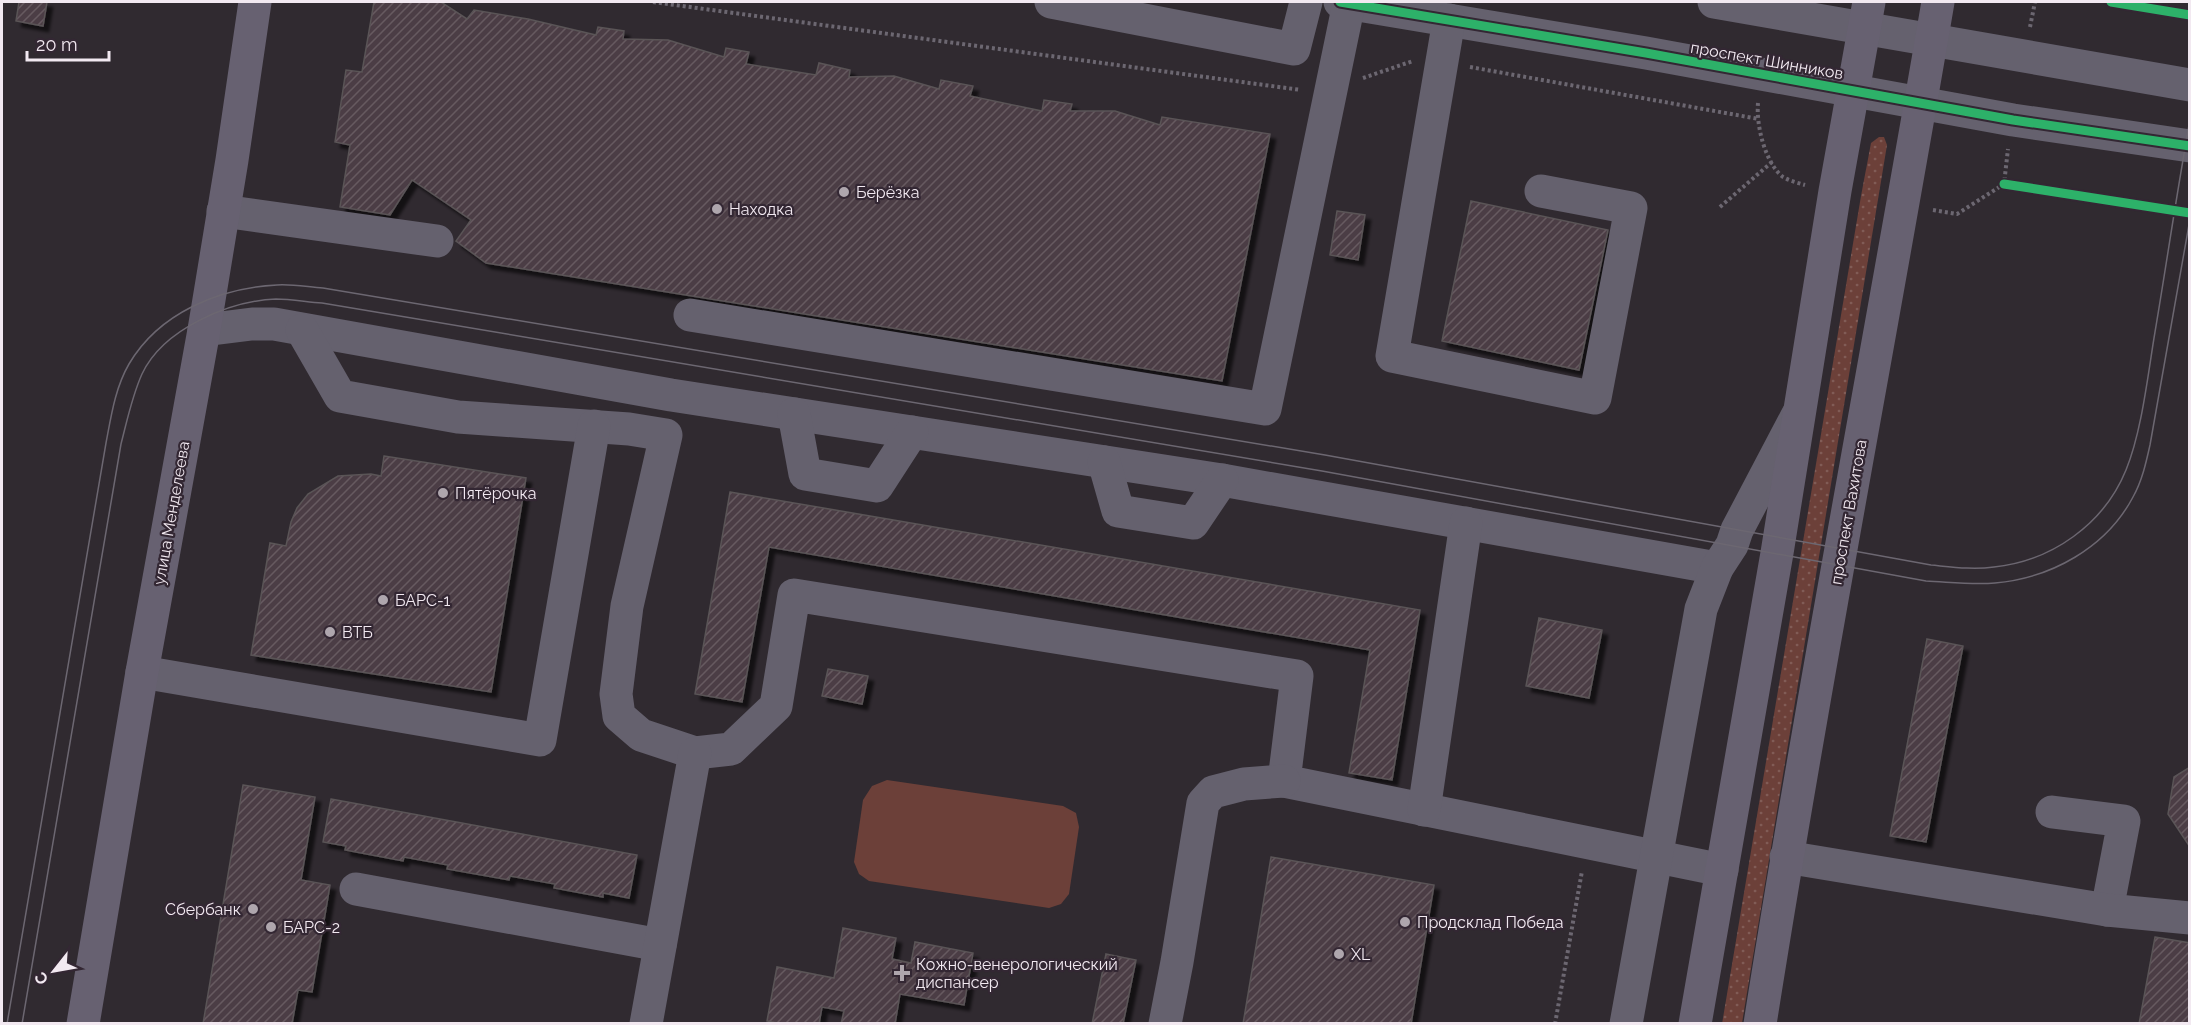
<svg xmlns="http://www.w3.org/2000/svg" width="2191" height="1025" viewBox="0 0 2191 1025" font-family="Raleway,sans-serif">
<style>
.grass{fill:url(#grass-dots)}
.pitch{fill:#6c4039}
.building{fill:url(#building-hatch);stroke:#5a5457;stroke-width:1.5;filter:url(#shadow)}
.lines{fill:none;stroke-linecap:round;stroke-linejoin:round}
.path{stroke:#6c6771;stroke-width:4;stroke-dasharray:3 3;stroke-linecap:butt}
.minor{stroke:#65616e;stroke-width:33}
.major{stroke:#676171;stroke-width:33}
.tram{stroke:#6c6771;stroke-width:1.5}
.cycleway-casing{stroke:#332733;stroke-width:13}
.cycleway{stroke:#2db169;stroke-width:9}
.poi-dot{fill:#aea6ad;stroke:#332733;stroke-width:2}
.labels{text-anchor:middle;stroke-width:4.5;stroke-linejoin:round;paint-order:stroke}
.street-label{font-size:16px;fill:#f2e9f1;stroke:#332733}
.poi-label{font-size:16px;fill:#f2e9f1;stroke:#332733;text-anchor:start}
</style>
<defs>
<pattern id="grass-dots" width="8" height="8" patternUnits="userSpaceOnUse" patternTransform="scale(1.5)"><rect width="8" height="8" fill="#6c4039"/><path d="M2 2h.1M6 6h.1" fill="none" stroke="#815c56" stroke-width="1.8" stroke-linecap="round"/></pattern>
<pattern id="building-hatch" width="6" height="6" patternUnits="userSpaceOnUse" patternTransform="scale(1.5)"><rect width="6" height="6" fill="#4c3e45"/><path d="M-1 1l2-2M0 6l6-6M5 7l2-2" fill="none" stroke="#665a60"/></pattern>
<filter id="shadow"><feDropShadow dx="5.5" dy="5.5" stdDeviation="1.5" flood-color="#0009"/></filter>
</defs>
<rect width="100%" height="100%" fill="#302a30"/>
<!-- grass -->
<path class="grass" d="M1879 137H1884L1887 145 1742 1023 1722 1024 1861 196 1871 143Z"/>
<!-- pitch -->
<path class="pitch" d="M887 780 1063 806 1076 813 1079 827 1069 894 1061 904 1049 908 869 881 859 874 854 862 863 800 872 786Z"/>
<!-- building -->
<g class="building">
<path d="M19 2H47L43 26 16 21Z"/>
<path d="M374 2H441L467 19 474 10 528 19 596 35 598 27 624 31 623 39 668 40 724 57 726 48 749 52 746 64 816 75 819 63 850 70 849 77 894 76 939 89 941 80 973 86 970 96 1042 111 1044 100 1072 104 1070 111H1115L1160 125 1162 117 1270 134 1222 381 486 263 456 241 471 220 412 180 390 215 340 207 350 145 335 142 346 70 362 72Z"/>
<path d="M1471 201 1608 230 1579 370 1442 341Z"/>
<path d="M1337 211 1365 215 1358 260 1330 255Z"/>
<path d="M384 456 526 478 491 692 251 655 270 543 286 546 291 522 297 508 308 494 338 476 371 474 381 476Z"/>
<path d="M730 492 1420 610 1392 780 1349 773 1370 650 769 547 742 702 695 694Z"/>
<path d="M1539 618 1602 630 1589 698 1526 686Z"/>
<path d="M1927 639 1963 646 1926 842 1890 836Z"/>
<path d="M828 669 868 676 862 704 822 696Z"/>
<path d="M2190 767V847L2168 814 2174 777Z"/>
<path d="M243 785 315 797 301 880 330 885 312 992 298 990 292 1024H203Z"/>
<path d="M331 799 637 855 629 898 603 893V897L554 888 555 884 510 876 509 880 447 869 448 865 404 857 403 861 345 850 346 846 323 842Z"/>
<path d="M1271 857 1434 885 1411 1024H1243Z"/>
<path d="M843 928 896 938 892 959 911 963 915 942 973 953 964 1005 900 994 895 1024H841L844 1011 822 1007 819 1024H782L767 1021 777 967 834 978Z"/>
<path d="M2155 937 2190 943V1024H2139Z"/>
<path d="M1106 954 1136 960 1123 1024H1092Z"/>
</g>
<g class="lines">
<!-- path -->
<g class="path">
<path d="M653 2 1301 90"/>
<path d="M2030 27 2035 2"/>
<path d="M1470 67 1759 119"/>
<path d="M1363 78 1413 61"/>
<path d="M1758 103C1756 125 1765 163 1783 177 1790 181 1798 183 1805 185"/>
<path d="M1720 207 1772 162"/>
<path d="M1933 210 1957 214 2004 184 2008 149"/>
<path d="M1555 1024 1582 871"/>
</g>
<!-- minor -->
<g class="minor">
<path d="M1051 2 1294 49 1306 2"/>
<path d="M1340 2 1646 53 2013 120 2190 146"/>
<path d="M1714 2 2190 85"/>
<path d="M1449 20 1392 356 1595 398 1631 208 1541 191"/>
<path d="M223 211 437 241"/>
<path d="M690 315 1265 409 1349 3"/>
<path d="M204 330 252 324H274L671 395 1222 480 1717 568"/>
<path d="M302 330 340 396 458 417 629 429 666 435 627 606 616 694 619 716 641 735 695 753 731 749 776 706 794 595 1297 676 1284 781 1722 870"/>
<path d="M794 414 805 474 877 486 912 432"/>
<path d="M1104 462 1118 511 1193 523 1222 480"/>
<path d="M142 672 540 740 594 426"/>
<path d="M1424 810 1466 523"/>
<path d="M2052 812 2124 821 2107 910"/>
<path d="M1786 857 2107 910 2190 918"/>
<path d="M356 889 660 945"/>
<path d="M646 1024 695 753"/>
<path d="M1165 1024 1177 962 1203 803 1213 792 1244 784 1284 781"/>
<path d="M1626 1024 1701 609 1717 568 1732 545 1737 530 1797 416"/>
</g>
<!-- major -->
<g class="major">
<path d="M83 1024 142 672 204 330 232 160 255 2"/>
<path d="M1695 1024 1777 553 1835 191 1869 2"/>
<path d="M1760 1024C1814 682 1880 342 1938 2"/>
</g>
<!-- tram -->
<g class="tram">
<path d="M7 1024 106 443C111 417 115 388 129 364 159 313 219 288 277 285 292 284 308 287 323 288L1325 455 1931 565C1952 567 1973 570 1994 567 2052 561 2104 524 2126 470 2142 431 2148 373 2155 332 2167 261 2177 191 2190 120"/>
<path d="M22 1024 121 444C127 421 132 396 142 374 163 329 229 301 276 299 291 299 307 302 322 303L1322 471 1926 581C1949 582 1972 585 1995 583 2051 578 2106 548 2133 497 2142 481 2146 463 2150 445L2190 219"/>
</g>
<defs>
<g id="cycleway">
<path d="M1340 2 1646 53 2013 120 2190 146"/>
<path d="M2111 2 2190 15"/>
<path d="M2004 184 2190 213"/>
</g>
</defs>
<!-- cycleway casing -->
<use href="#cycleway" class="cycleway-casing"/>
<!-- cycleway -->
<use href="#cycleway" class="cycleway"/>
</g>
<!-- markers -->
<g class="poi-dot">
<circle cx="844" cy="192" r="6"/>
<circle cx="717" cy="209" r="6"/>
<circle cx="443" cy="493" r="6"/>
<circle cx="383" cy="600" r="6"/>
<circle cx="330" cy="632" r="6"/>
<circle cx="253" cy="909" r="6"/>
<circle cx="1405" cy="922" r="6"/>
<circle cx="271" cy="927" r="6"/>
<circle cx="1339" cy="954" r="6"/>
<path d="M899 964h6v6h6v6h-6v6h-6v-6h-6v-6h6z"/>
</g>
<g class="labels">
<!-- street labels -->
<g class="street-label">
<text transform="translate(1767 60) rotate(10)" y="6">проспект Шинников</text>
<text transform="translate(1848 512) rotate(-80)" y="6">проспект Вахитова</text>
<text transform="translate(171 513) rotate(-80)" y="6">улица Менделеева</text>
</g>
<!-- poi labels -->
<g class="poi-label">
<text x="856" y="198">Берёзка</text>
<text x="729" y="215">Находка</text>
<text x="455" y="499">Пятёрочка</text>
<text x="395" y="606">БАРС-1</text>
<text x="342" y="638">ВТБ</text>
<text x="241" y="915" text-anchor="end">Сбербанк</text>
<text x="1417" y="928">Продсклад Победа</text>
<text x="283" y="933">БАРС-2</text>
<text x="1351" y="960">XL</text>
<text x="916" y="970">Кожно-венерологический<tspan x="916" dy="18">диспансер</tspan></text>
</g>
</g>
<!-- border -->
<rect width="2191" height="1025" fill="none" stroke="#f2e9f1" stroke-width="6"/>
<!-- north arrow -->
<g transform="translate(54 971) rotate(239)" stroke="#332733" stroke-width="4.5" paint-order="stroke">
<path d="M0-4.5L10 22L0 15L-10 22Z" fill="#f2e9f1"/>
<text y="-9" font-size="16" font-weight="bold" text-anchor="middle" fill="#f2e9f1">С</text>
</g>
<!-- scale -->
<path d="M27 51v9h82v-9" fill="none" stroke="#f2e9f1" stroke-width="3"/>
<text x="36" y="51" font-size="18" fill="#f2e9f1" stroke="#332733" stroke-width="4.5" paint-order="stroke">20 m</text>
</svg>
